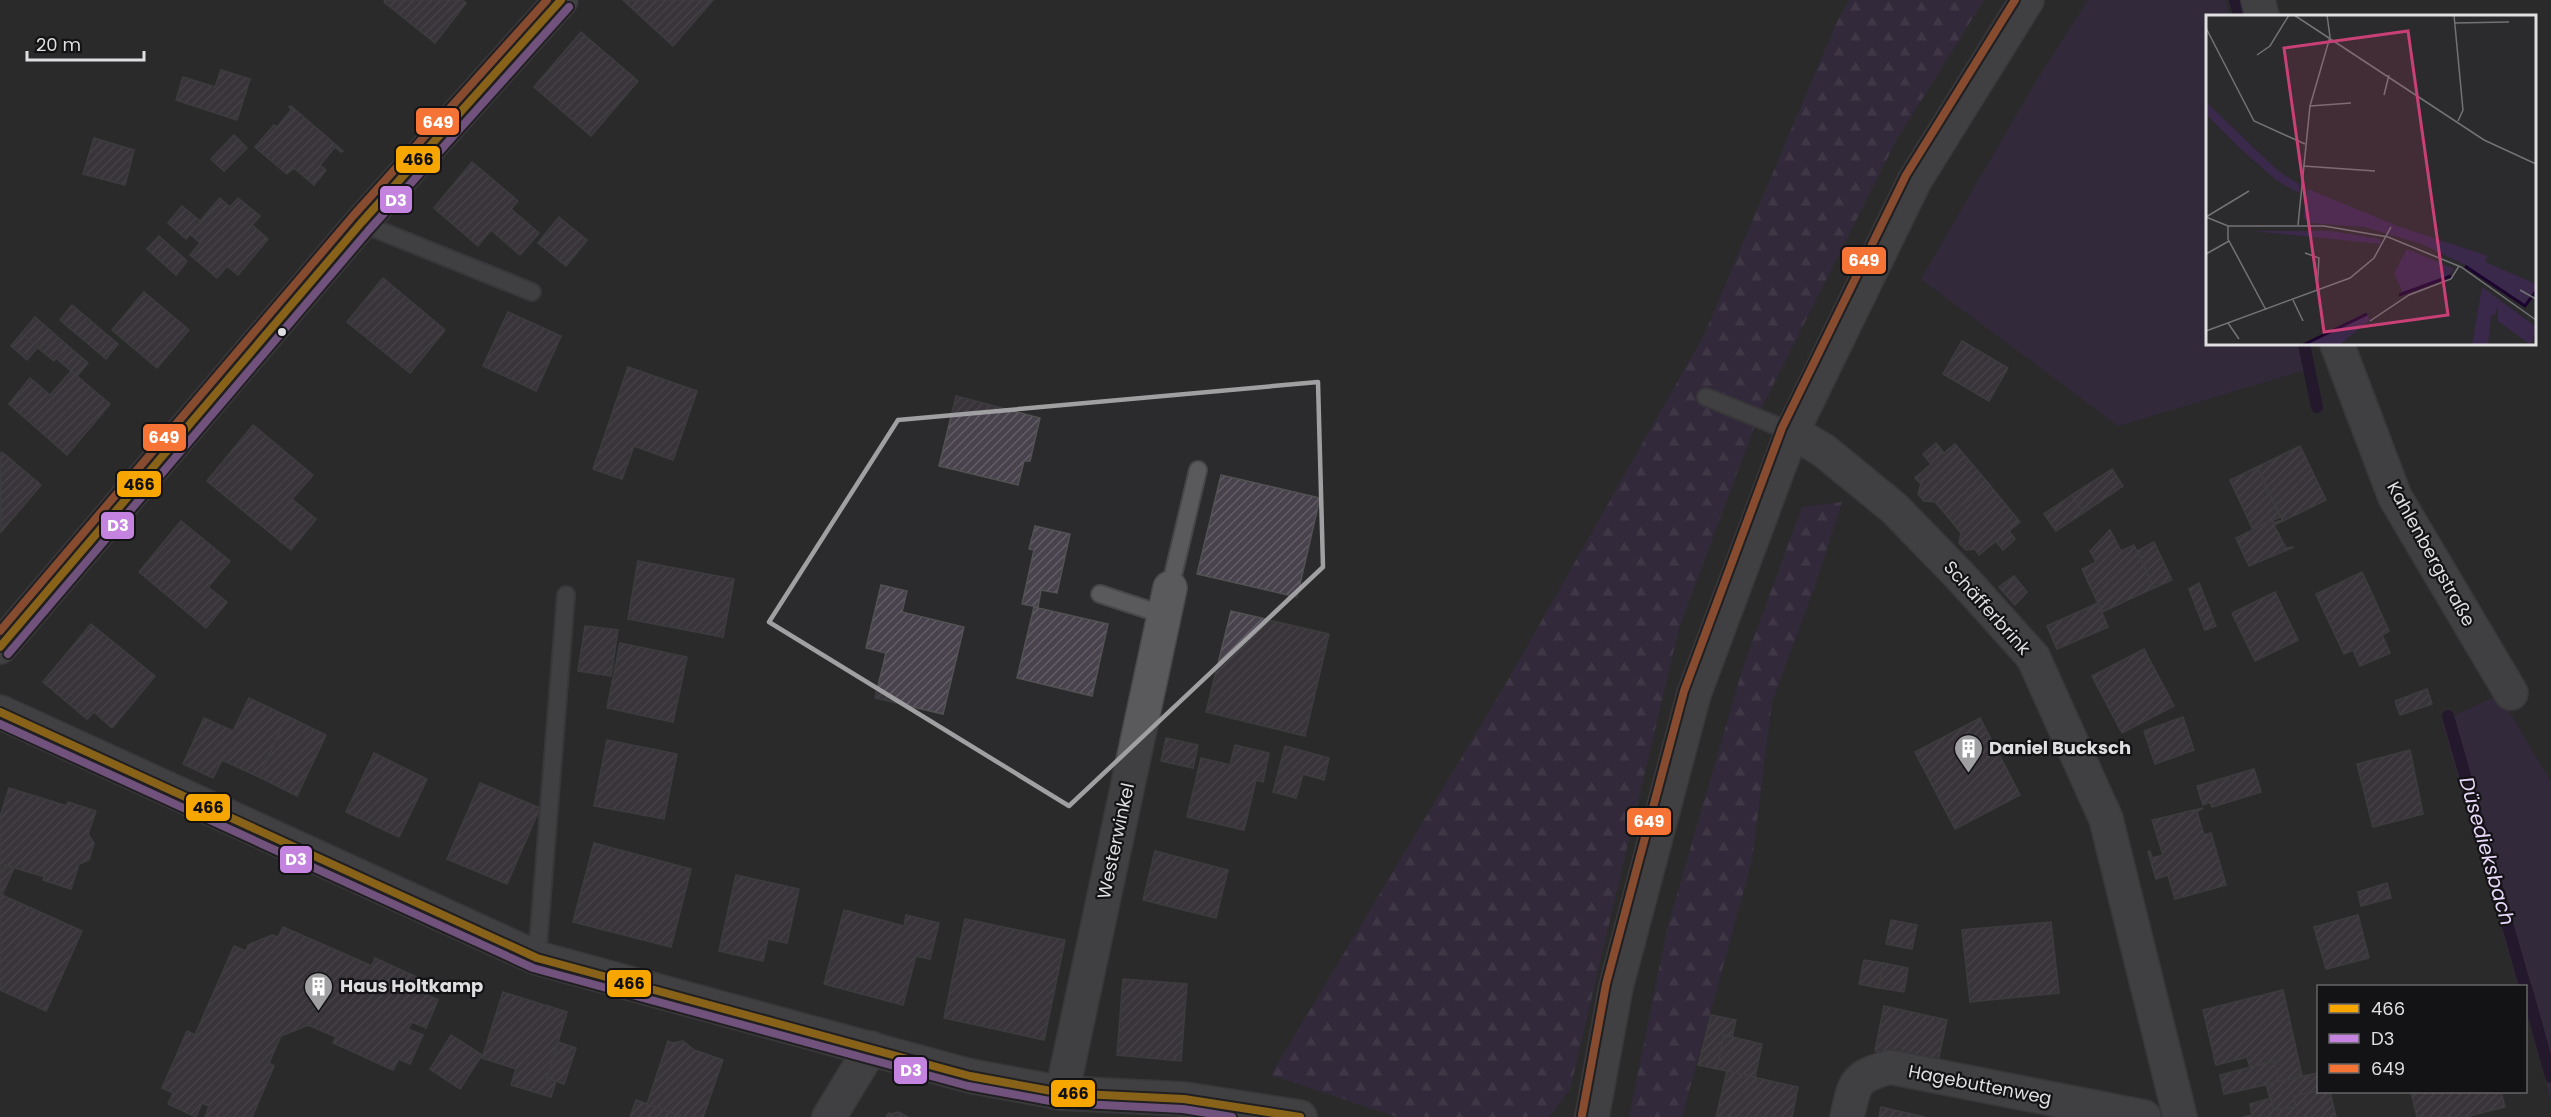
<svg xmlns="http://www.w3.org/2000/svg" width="2551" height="1117" viewBox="0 0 2551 1117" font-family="Poppins,sans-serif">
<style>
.grass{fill:#3b294c}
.forest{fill:url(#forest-firs)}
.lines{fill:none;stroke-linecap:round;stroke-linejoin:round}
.stream{stroke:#1b042d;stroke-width:12}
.building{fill:url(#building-hatch);stroke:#525253;stroke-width:1.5}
.lane-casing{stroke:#48474a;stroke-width:20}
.street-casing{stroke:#48474a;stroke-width:36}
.secondary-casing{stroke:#48474a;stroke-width:36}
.lane{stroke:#5a595b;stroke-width:16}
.street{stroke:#5a595b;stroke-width:33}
.secondary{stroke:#5a595b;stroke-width:33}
.bus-1-casing{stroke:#131214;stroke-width:12}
.bus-2-casing{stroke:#131214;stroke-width:12}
.bus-3-casing{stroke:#131214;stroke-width:12}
.bus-1{stroke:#f7a600;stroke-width:8}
.bus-2{stroke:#c483df;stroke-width:8}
.bus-3{stroke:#f57335;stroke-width:8}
.marked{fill:none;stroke:#a09fa2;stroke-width:4.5;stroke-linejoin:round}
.bus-dot{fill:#dfdee1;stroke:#131214;stroke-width:2}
.labels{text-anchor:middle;stroke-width:4.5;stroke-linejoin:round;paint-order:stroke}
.street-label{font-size:18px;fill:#dfdee1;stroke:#131214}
.poi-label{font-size:18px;font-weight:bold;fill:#dfdee1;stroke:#131214;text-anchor:start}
.water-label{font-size:20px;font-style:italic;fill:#e8d8fa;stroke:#131214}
.inset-river{fill:none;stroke:#1b042d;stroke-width:3}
.inset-road{fill:none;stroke:#737274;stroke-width:1.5}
.view{fill:#c84076;fill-opacity:0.15;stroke:#c84076;stroke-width:3}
.inset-edge{fill:none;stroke:#dfdee1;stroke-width:3}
.line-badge{stroke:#131214;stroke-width:2}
.badge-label{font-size:16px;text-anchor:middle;font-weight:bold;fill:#fff}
.pale-badge-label{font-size:16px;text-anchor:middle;font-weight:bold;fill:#111}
</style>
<defs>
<pattern id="forest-firs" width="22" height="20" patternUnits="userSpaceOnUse" patternTransform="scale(1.5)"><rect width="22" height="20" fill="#3b294c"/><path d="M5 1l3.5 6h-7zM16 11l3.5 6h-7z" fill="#574866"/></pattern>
<pattern id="building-hatch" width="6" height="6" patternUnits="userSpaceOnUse" patternTransform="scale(1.5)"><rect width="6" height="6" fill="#48424d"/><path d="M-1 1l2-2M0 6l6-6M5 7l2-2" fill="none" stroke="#625d66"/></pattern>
</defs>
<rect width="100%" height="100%" fill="#2b2a2c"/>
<!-- grass -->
<g class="grass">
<path d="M2088 0H2226L2229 16H2208V344H2299L2305 370 2118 426 1921 279 2038 78Z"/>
<path d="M2499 695 2551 782V1100L2526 1011V986H2518L2442 721Z"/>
</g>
<!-- forest -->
<g class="forest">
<path d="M1849 0H1984L1897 139 1761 409 1679 628 1570 1089 1549 1117H1396L1271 1075 1508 680 1704 335 1835 26Z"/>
<path d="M1842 502 1816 583 1772 702 1752 860 1682 1117H1629L1667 929 1743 667 1802 507Z"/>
</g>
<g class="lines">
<!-- stream -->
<g class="stream">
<path d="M2235 0 2239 16"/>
<path d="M2304 344 2317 407"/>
<path d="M2448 716 2525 986"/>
<path d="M2526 987 2551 1077"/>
</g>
</g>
<!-- building -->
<g class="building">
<path d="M385 0H462L466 3 435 43 384 2Z"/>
<path d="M623 0H713L673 46Z"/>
<path d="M581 32 638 81 591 136 534 87Z"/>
<path d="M221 70 250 79 237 120 176 100 183 77 215 87Z"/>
<path d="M291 106 343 151 341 152 335 147 320 165 326 170 314 185 294 168 287 174 255 147 274 125 277 127 292 109 289 107Z"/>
<path d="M234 135 247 148 224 171 211 159Z"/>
<path d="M94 138 134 150 125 185 83 174Z"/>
<path d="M472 162 518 201 511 209 539 233 520 255 491 230 478 246 434 208Z"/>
<path d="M220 198 230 207 238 198 260 216 252 225 268 239 238 275 227 266 217 278 190 255 200 243 190 234 186 239 168 223 182 206 200 221Z"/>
<path d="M559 217 587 240 566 266 538 243Z"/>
<path d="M159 236 187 261 176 275 147 249Z"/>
<path d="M383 278 445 330 410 373 347 322Z"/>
<path d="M144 292 189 330 157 368 112 330Z"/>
<path d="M72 305 118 344 106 359 60 320Z"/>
<path d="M508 312 561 336 536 391 483 366Z"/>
<path d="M35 317 67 345 54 361 21 334Z"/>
<path d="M21 334 38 347 27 360 11 346Z"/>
<path d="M1962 341 2008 368 1989 401 1943 374Z"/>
<path d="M67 345 88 363 77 376 56 358Z"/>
<path d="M628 367 697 391 673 460 634 446 622 479 593 469Z"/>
<path d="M71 371 110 404 67 455 9 404 30 378 50 395Z"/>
<path d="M956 396 1040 418 1030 461H1024L1018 485 939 466Z"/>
<path d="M253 425 313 475 292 499 316 519 291 550 207 481Z"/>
<path d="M1936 443 1944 453 1955 444 1988 483 1948 517 1935 502 1924 501 1918 494 1921 484 1915 478 1931 464 1923 454Z"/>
<path d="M2300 446 2326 500 2283 521 2257 467Z"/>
<path d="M2 452 41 485 1 532 0 454Z"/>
<path d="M2257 467 2280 517 2253 530 2230 480Z"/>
<path d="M2112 469 2123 486 2083 513 2072 495Z"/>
<path d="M1221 475 1320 498 1297 597 1197 574Z"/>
<path d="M1988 483 2020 522 2009 531 2015 539 2003 550 1996 541 1979 555 1975 549 1966 550 1959 543 1961 533 1948 517Z"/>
<path d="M2072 495 2083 513 2056 531 2044 514Z"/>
<path d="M2272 520 2274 523 2282 520 2283 521 2274 525 2286 548 2294 547 2249 566 2236 538Z"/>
<path d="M181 521 230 561 208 587 227 602 206 628 139 572Z"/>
<path d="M1035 526 1070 534 1057 593 1041 590 1038 607 1022 604 1034 550 1029 549Z"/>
<path d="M2110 530 2121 551 2134 545 2154 588 2102 612 2082 569 2096 562 2090 551Z"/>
<path d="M2154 542 2172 580 2154 588 2137 551Z"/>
<path d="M638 561 734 579 723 637 628 619Z"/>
<path d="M2362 572 2389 631 2382 635 2390 653 2360 666 2353 650 2344 654 2316 594Z"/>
<path d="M2014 576 2027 592 2015 605 1999 587Z"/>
<path d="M2199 583 2216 626 2205 630 2189 589Z"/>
<path d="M881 585 907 591 902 612 964 627 943 714 875 698 886 653 866 648Z"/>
<path d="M2275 592 2298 640 2255 661 2232 613Z"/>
<path d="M2098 603 2108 627 2057 649 2047 626Z"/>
<path d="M1034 607 1108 624 1092 696 1017 678Z"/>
<path d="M1231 611 1329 634 1305 736 1206 712Z"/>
<path d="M91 624 155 676 112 728 94 712 87 719 43 682Z"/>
<path d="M585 626 618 630 611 676 578 671Z"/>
<path d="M620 643 687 657 673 722 607 708Z"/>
<path d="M2144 649 2174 706 2122 733 2092 676Z"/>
<path d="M2427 689 2432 704 2400 715 2395 701Z"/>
<path d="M249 698 287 716 259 777 222 760 213 778 183 764 204 718 233 731Z"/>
<path d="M287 716 326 735 297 796 259 777Z"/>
<path d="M2183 717 2194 750 2155 764 2144 731Z"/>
<path d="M1980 718 2020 795 1955 829 1915 752Z"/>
<path d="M1166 738 1198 745 1193 768 1161 761Z"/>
<path d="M607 740 677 754 664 819 594 806Z"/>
<path d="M1235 745 1269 753 1263 782 1256 780 1244 830 1187 817 1201 758 1230 765Z"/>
<path d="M1285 746 1329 758 1324 780 1303 774 1296 798 1273 792Z"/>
<path d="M2410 750 2423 814 2373 827 2357 764Z"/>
<path d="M374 753 427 779 399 837 346 812Z"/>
<path d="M2254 769 2261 792 2212 807 2210 802 2203 805 2197 786Z"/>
<path d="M480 783 540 808 507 884 447 859Z"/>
<path d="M9 788 67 806 68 802 96 811 88 834 94 843 89 860 79 864 71 889 43 880 45 877 5 865 4 872 0 870V817Z"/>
<path d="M2203 808 2197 812 2204 835 2211 833 2226 885 2175 899 2168 875 2156 879 2148 852 2150 851 2152 858 2163 855 2152 820Z"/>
<path d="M594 843 691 869 671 947 573 922Z"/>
<path d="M1155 851 1228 870 1216 918 1143 900Z"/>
<path d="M5 865 14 868 2 895 82 931 46 1011 0 990V870L4 872Z"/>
<path d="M736 875 799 889 787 943 768 939 763 961 719 951Z"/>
<path d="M2387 883 2391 898 2361 906 2358 892Z"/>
<path d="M844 910 904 926 906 915 939 923 930 959 916 956 903 1005 824 984Z"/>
<path d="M2358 915 2369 958 2326 969 2314 927Z"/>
<path d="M965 919 1065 940 1044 1040 944 1018Z"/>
<path d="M1891 920 1917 925 1912 949 1886 944Z"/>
<path d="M2051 922 2059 993 1970 1002 1962 930Z"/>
<path d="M283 927 372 966 375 958 432 984 427 995 438 1000 426 1028 412 1022 408 1029 423 1035 410 1064 399 1059 393 1070 333 1043 336 1037 308 1025 281 1036 269 1063 274 1066 252 1117H205L209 1106 202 1103 196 1117 168 1104 173 1093 162 1088 187 1031 195 1035 234 946 246 951 248 945 272 935 278 937Z"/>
<path d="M1864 960 1883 963 1879 988 1859 984Z"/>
<path d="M1883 963 1908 968 1904 992 1879 988Z"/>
<path d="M1123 979 1187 984 1181 1061 1117 1055Z"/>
<path d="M2283 990 2302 1076 2279 1082 2274 1061 2250 1067 2247 1057 2216 1065 2203 1010Z"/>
<path d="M503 992 567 1012 547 1078 556 1081 551 1097 511 1085 516 1069 482 1058Z"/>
<path d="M1884 1006 1947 1020 1937 1065 1875 1051Z"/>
<path d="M1711 1015 1736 1020 1732 1037 1724 1035 1717 1069 1698 1065Z"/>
<path d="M451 1035 482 1055 460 1089 430 1069Z"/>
<path d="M1724 1035 1762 1044 1755 1077 1717 1069Z"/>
<path d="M668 1041 673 1043 683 1041 694 1050 723 1060 703 1117H683L647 1104Z"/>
<path d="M558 1042 576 1048 564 1084 547 1078Z"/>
<path d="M2274 1061 2279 1082 2224 1094 2220 1075Z"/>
<path d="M1727 1071 1798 1087 1792 1117H1716Z"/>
<path d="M2318 1073V1091L2294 1096 2296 1107 2273 1110 2266 1084Z"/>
<path d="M2318 1091 2330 1092 2336 1117H2243L2252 1115 2250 1104 2271 1098 2273 1110 2291 1108 2296 1107 2294 1096Z"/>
<path d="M2411 1092H2501L2505 1107 2465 1117H2417Z"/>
<path d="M636 1100 647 1104 683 1117H630Z"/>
<path d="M1881 1107 1925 1117H1879Z"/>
<path d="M898 1112 908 1117H886L889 1113 891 1114Z"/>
</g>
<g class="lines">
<defs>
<g id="lane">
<path d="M361 223 532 292"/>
<path d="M1706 397 1792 432"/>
<path d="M1170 588 1198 470"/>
<path d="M1100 594 1164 615"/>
<path d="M537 958 566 595"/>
</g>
<g id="street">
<path d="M2258 0 2262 16"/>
<path d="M2337 344 2395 497 2511 693"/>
<path d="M1792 432 1823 450 1894 508 1962 578 2033 657 2106 819 2180 1117"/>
<path d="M0 647 361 223 561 0"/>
<path d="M0 712 537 958 970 1076 1062 1093 1184 1099 1300 1117"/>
<path d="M1062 1093 1170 588"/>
<path d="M829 1117 871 1048"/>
<path d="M1847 1117C1855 1082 1854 1077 1890 1067L2144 1117"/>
</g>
<path id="secondary" d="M1592 1117 1616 987 1694 694 1792 432 1915 180 2027 0"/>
</defs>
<!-- lane casing -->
<use href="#lane" class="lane-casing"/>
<!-- street casing -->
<use href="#street" class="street-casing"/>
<!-- secondary casing -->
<use href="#secondary" class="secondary-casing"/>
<!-- lane -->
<use href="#lane" class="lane"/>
<!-- street -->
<use href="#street" class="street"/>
<!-- secondary -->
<use href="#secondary" class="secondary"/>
<defs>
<g id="bus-1">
<path d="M0 647 361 223 561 0"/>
<path d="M0 712 537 958 970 1076 1062 1093 1184 1099 1300 1117"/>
</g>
<g id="bus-2">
<path d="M8 654 369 230 569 7"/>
<path d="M0 724 533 968 968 1086 1061 1103 1183 1109 1232 1117"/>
</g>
<g id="bus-3">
<path d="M0 631 353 216 547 0"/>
<path d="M1582 1115 1606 984 1684 691 1782 428 1906 175 2015 0"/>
</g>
</defs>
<!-- bus-1 casing -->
<use href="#bus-1" class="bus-1-casing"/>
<!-- bus-2 casing -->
<use href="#bus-2" class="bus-2-casing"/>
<!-- bus-3 casing -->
<use href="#bus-3" class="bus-3-casing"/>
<!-- bus-1 -->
<use href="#bus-1" class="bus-1"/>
<!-- bus-2 -->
<use href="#bus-2" class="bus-2"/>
<!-- bus-3 -->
<use href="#bus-3" class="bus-3"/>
</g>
<!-- marked area -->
<path d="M0 0H2551V1117H0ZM1318 382 1323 567 1069 806 769 622 898 420Z" fill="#2b2a2c" fill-opacity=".55" fill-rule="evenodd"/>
<path class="marked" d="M1318 382 1323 567 1069 806 769 622 898 420Z"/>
<!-- icons -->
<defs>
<symbol id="building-pin" viewBox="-11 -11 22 30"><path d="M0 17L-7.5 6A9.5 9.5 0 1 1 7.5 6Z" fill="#a09fa2" stroke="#131214"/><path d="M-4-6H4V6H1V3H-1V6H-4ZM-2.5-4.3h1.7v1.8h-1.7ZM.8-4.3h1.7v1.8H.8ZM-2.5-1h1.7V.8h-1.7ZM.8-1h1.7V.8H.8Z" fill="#fff"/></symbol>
</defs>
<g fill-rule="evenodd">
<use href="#building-pin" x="1952" y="732" width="33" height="45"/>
<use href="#building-pin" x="302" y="970" width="33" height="45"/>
</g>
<!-- markers -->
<circle class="bus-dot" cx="282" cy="332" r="5"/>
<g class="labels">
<!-- street labels -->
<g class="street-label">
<text transform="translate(2431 554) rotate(61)" y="6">Kahlenbergstraße</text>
<text transform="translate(1987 608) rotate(48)" y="6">Schäfferbrink</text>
<text transform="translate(1116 841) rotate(-78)" y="6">Westerwinkel</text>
<text transform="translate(1980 1085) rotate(11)" y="6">Hagebuttenweg</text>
</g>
<!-- poi labels -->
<g class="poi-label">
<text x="1989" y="754">Daniel Bucksch</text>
<text x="340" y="992">Haus Holtkamp</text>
</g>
<!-- water labels -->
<g class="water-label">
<text transform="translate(2487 851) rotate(74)" y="7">Düsedieksbach</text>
</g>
</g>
<!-- overview -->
<g transform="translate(2206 15)">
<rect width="330" height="330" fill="#2b2a2c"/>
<path d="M0 87 71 155 94 170 93 178 70 165 36 135 0 99ZM201 234 225 244 248 254 241 262 197 278 188 258ZM276 272 330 312 325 330 292 306V289L289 300H285L282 330H266ZM160 299 164 305 133 330H96Z" fill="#3b294c"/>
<path d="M102 174 191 211 282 241 279 247 330 269V278L320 291 259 250 216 229 158 212 105 208 97 203ZM47 216H125L174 224 175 229Z" fill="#3b294c"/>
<path class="inset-river" d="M259 251 319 291 330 276M193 280 245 261M97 330 161 299"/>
<path class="inset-road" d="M88 0 278 125 330 149M248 0 257 95 252 106M248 8 303 7M0 13 48 106 99 129M51 40 64 31 83 0M178 80 183 60M104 91 145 88M97 151 169 156M0 202 22 211H118L182 222 255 252 330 305M0 202 43 176M92 210 104 91 124 22 121 0M22 211V224L60 295M99 238 113 243 111 276M0 239 23 226M314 275 330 284M87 285 97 306M164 306 203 280 245 264 253 251M22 308 33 324M0 316 144 263 168 243 185 212"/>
<path class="view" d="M202 16 242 300 118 317 78 33Z"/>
<rect width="330" height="330" class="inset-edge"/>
</g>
<g class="line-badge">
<rect x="415" y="107" width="45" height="29" rx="6" fill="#f57335"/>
<rect x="395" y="145" width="46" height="29" rx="6" fill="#f7a600"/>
<rect x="379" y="185" width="34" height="29" rx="6" fill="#c483df"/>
<rect x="1841" y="246" width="46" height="29" rx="6" fill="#f57335"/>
<rect x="142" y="423" width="45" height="29" rx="6" fill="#f57335"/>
<rect x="116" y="470" width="46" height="28" rx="6" fill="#f7a600"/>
<rect x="100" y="511" width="35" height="29" rx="6" fill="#c483df"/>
<rect x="185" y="793" width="46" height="29" rx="6" fill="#f7a600"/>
<rect x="1626" y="807" width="46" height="29" rx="6" fill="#f57335"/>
<rect x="279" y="845" width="34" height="29" rx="6" fill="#c483df"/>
<rect x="606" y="969" width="46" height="29" rx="6" fill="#f7a600"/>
<rect x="893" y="1056" width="35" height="29" rx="6" fill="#c483df"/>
<rect x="1050" y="1079" width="46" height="29" rx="6" fill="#f7a600"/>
</g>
<g class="badge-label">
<text x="438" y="128">649</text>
<text x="396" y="206">D3</text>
<text x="1864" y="266">649</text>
<text x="164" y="443">649</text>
<text x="118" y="531">D3</text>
<text x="1649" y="827">649</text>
<text x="296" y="865">D3</text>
<text x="911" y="1076">D3</text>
</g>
<g class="pale-badge-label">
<text x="418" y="165">466</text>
<text x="139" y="490">466</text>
<text x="208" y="813">466</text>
<text x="629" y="989">466</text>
<text x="1073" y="1099">466</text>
</g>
<!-- legend -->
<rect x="2317" y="985" width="210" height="108" fill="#131214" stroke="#656466" stroke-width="1.5"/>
<rect x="2329" y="1004" width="30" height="9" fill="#f7a600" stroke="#656466" stroke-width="1.5"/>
<text x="2371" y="1015" font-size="18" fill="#dfdee1">466</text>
<rect x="2329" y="1034" width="30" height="9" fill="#c483df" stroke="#656466" stroke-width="1.5"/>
<text x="2371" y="1045" font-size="18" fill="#dfdee1">D3</text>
<rect x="2329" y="1064" width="30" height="9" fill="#f57335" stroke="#656466" stroke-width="1.5"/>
<text x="2371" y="1075" font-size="18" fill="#dfdee1">649</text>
<!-- scale -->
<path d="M27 51v9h117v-9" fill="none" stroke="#dfdee1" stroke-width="3"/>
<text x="36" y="51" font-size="18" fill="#dfdee1" stroke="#131214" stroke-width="4.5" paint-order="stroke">20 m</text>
</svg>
